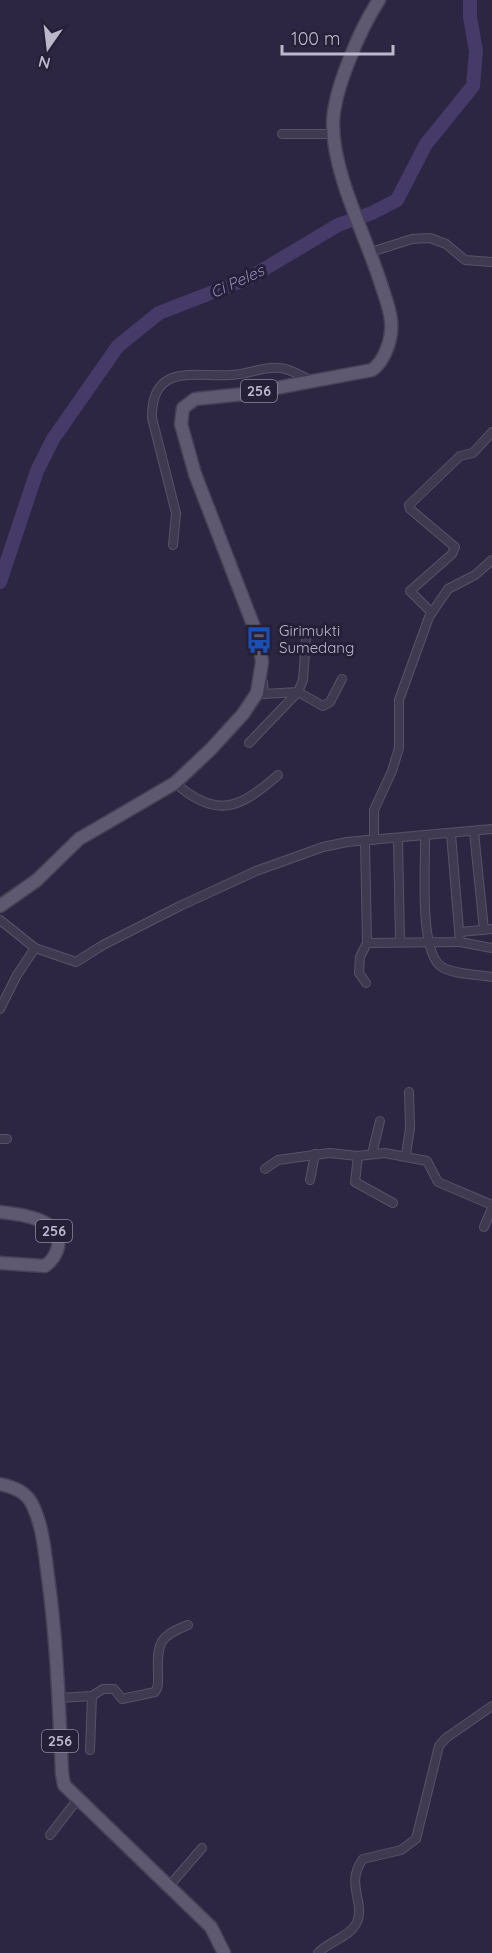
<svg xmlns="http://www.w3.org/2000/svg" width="492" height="1953" viewBox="0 0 492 1953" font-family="Quicksand,sans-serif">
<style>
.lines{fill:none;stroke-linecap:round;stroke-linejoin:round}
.river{stroke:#463a68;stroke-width:14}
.minor-casing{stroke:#585268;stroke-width:10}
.primary-casing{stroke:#474157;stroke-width:15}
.minor{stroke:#403a51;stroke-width:8}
.primary{stroke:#5f5871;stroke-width:12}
.labels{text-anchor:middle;stroke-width:6;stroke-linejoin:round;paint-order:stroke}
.shield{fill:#251f37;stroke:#8f899f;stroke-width:1.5}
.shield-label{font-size:14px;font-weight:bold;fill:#bdb7cb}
.poi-label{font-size:15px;fill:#bdb7cb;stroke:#251f37;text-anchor:start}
.water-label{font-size:16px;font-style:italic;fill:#9286b7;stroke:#251f37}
</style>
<rect width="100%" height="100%" fill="#2d2642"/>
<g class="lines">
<!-- river -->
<path class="river" d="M0 582 37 471 53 439 118 346 159 313 249 278 338 225 372 213 397 200 426 144 473 86 476 51 470 17V0"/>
<defs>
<g id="minor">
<path d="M282 134H334"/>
<path d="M371 252 412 239 430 238 446 244 465 260 492 262"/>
<path d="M173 545 176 513 152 418C151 363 194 377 230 375 247 375 263 366 280 368 291 369 301 376 310 380"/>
<path d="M431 612 410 591 452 554 455 547 410 509 409 505 460 456 473 453 492 432"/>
<path d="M263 682 264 694 298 692 323 706 330 702 342 679"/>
<path d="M249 743 298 692 303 680 306 638"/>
<path d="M175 783C217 819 239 809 278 775"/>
<path d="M474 832 484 930"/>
<path d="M425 836C426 864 418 952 442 967 455 975 477 974 492 977"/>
<path d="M398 839 400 942"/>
<path d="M365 840 367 943 360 957 359 973 366 983"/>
<path d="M374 840V810L392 771 399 748V700L429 617 448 589 475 575 492 560"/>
<path d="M0 920 35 948 76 962 103 945 180 906 256 871 323 847 347 842 492 829"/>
<path d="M460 932 492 929"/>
<path d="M460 942 492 948"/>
<path d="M367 943 460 942 451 834"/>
<path d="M0 1009 17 975 35 948"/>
<path d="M0 1139H7"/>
<path d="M372 1154 380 1121"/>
<path d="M406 1155 410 1128 409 1092"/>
<path d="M358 1156 355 1182 393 1203"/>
<path d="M265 1169 278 1160 329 1153 358 1156 385 1153 427 1161 438 1182 492 1205"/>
<path d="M310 1180 315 1154"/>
<path d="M484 1227 492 1208"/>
<path d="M59 1698 92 1696 103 1689H114L122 1699 155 1692C159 1687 158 1681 158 1674 157 1643 159 1636 188 1625"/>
<path d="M90 1750 92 1696"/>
<path d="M50 1835 77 1800"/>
<path d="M170 1885 202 1848"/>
<path d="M318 1953C328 1942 349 1937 356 1924 367 1904 344 1884 363 1859L401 1850 416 1839 439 1746 446 1738 492 1706"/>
</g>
<g id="primary">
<path d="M0 906 37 880 79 839 175 783 211 749 243 714 257 693 262 662 259 640 195 474 181 424 183 408 195 399 244 394 372 370C385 361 393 337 391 321 390 308 384 294 380 281 365 234 333 174 333 124 333 91 361 27 379 0"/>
<path d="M0 1212C19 1214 62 1218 58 1247 56 1255 52 1261 45 1266L0 1263"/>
<path d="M0 1484C14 1487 27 1492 33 1506 43 1527 45 1554 48 1577 57 1642 59 1707 62 1773L64 1785 211 1927 224 1953"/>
</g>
</defs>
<!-- minor casing -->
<use href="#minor" class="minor-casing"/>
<!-- primary casing -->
<use href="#primary" class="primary-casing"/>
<!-- minor -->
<use href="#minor" class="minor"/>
<!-- primary -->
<use href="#primary" class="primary"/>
</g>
<!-- icons -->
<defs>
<symbol id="bus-bare" viewBox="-9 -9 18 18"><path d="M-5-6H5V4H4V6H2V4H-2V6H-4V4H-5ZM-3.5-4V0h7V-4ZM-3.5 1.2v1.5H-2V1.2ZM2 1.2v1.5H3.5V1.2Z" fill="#1a4fb4" stroke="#251f37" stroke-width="2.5" paint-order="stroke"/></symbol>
</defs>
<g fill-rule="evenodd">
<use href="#bus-bare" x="240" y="621" width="38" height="38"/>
</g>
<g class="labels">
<!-- shield labels -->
<g class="shield">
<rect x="241" y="380" width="36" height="22" rx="4.5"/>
<rect x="36" y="1220" width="36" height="22" rx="4.5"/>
<rect x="42" y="1730" width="36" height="22" rx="4.5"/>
</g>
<g class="shield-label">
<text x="259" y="396">256</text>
<text x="54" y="1236">256</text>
<text x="60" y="1746">256</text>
</g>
<!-- poi labels -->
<g class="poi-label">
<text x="279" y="636">Girimukti<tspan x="279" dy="17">Sumedang</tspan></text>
</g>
<!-- water labels -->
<g class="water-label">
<text transform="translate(237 281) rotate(-25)" y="6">Ci Peles</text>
</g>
</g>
<!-- north arrow -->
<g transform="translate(48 48) rotate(194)" stroke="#251f37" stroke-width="4.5" paint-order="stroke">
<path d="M0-4.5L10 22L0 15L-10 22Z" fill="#bdb7cb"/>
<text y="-9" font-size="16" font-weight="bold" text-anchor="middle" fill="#bdb7cb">N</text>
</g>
<!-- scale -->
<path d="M282 45v9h111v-9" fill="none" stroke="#bdb7cb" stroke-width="3"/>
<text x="291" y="45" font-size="18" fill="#bdb7cb" stroke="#251f37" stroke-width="4.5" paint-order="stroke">100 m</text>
</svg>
